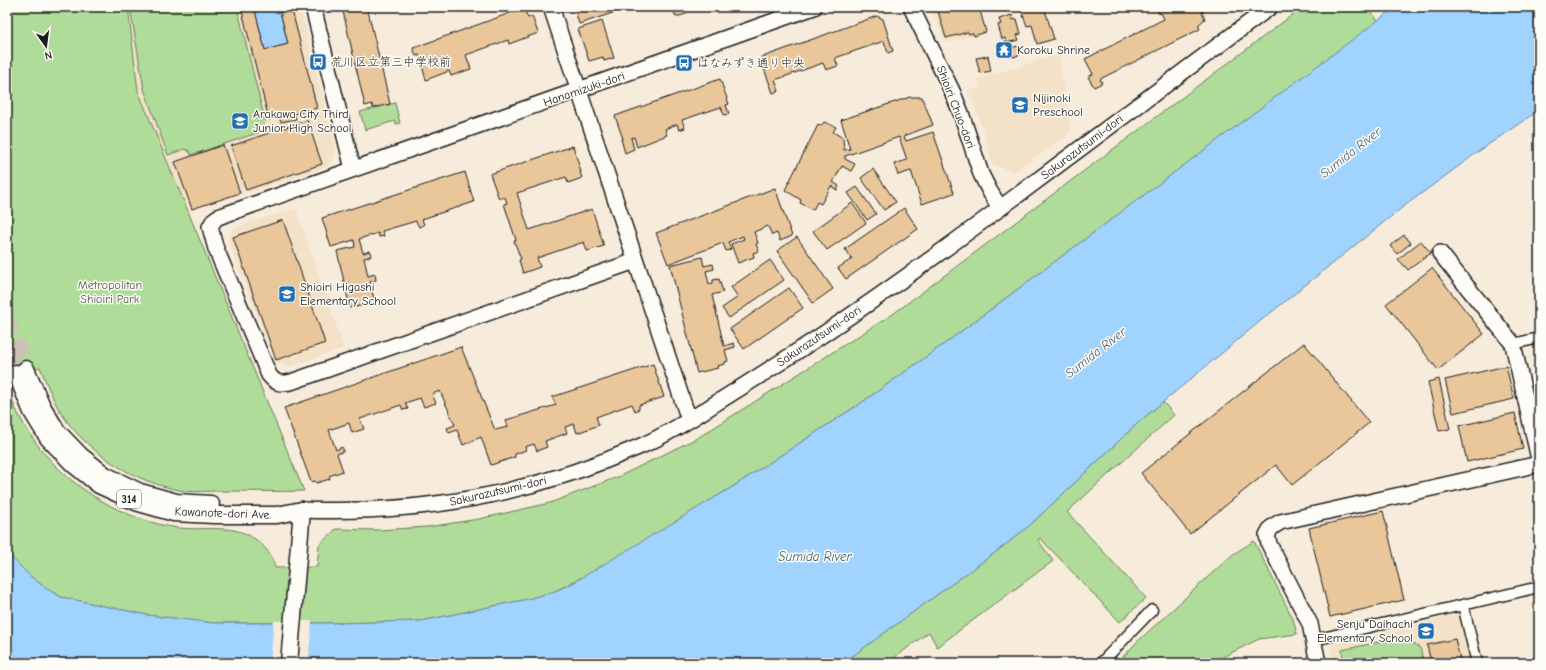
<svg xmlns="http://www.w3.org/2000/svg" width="1546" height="670" viewBox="0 0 1546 670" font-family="'Comic Neue','Klee One',sans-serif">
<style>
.built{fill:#f3e1c8}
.green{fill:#b0dc99;stroke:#667c5a}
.water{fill:#a0d3fe;stroke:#6b8aa4}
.pier{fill:#f7ecdb}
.building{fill:#e9c79b;stroke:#1c1c1c}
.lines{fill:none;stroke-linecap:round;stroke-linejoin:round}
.primary-tunnel{stroke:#cbc2b5;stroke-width:16;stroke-dasharray:16 8;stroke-linecap:butt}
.street-casing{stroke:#1c1c1c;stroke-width:13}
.secondary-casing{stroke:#1c1c1c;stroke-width:18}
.primary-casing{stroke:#1c1c1c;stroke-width:19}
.street{stroke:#fdfcf7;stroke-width:10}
.secondary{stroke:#fdfcf7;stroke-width:15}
.primary{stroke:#fdfcf7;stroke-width:16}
.labels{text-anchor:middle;stroke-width:3;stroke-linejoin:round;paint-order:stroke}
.shield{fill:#fdfcf7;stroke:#605f5e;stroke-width:1}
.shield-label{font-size:11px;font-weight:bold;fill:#1c1c1c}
.poi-label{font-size:12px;fill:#1c1c1c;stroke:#fdfcf7;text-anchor:start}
.street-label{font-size:12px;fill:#1c1c1c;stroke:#fdfcf7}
.park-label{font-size:12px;fill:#505f48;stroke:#fdfcf7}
.water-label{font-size:13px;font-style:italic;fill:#4a5c6b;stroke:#fdfcf7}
</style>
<rect width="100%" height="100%" fill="#f7ecdb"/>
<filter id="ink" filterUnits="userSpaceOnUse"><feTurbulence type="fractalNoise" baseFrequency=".025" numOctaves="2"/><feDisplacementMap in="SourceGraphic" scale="8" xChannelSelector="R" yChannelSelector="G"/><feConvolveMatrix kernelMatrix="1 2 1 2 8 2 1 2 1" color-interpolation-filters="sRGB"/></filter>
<g filter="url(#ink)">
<!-- built -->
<g class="built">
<path d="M128 7H300L336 151 329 166 189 211 138 91Z"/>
<path d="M929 7H979L986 32 947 43Z"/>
<path d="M1059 55 1071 132 1014 172 993 165 980 120 968 90 980 87 977 79Z"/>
<path d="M296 208 344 348 289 367 275 361 228 240 233 228Z"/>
<path d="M1455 615 1459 617 1470 663H1334L1331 647 1333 644Z"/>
</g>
<!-- green -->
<g class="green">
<path d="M7 7H128L138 91 304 491C276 492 249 491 221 491 208 491 192 493 179 490 131 481 81 449 57 406 50 393 45 380 40 367L7 378Z"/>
<path d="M130 7H237L265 121 263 131 191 155 189 151 185 149 168 155 144 89Z"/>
<path d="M1303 7H1368L1378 21 947 342 864 401 734 486 600 568 555 591 528 599 421 621 337 623H214L147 615 61 597 47 589 30 576 7 553V387C31 460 97 513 172 527 193 531 219 526 238 531 256 536 271 550 275 568L317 567 319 545 336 529 378 530 427 527 479 519 550 503 620 476 699 437 893 314Z"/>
<path d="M395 103 400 123 396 124 395 121 365 130 360 112Z"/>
<path d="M1163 402 1174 415 1067 512 1146 598 1120 622 1040 538 1038 540 1053 561 937 647 929 632 887 663H843L996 552 1029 526 1140 421Z"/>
<path d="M1254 541 1293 619 1297 634 1259 639 1211 663H1117L1137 642 1232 555Z"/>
<path d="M1402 637 1420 648 1424 663H1344L1342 650Z"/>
</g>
<!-- water -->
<g class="water">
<path d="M254 7H279L288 44 265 50Z"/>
<path d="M1396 7H1539V110L1482 149 1403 207 1263 319 1140 421 1029 526 996 552 843 663H7V553L30 576 47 589 61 597 147 615 214 623H337L421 621 528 599 555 591 571 584 734 486 864 401 947 342Z"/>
</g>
<!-- pier -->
<path class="pier" d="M274 621H312L308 663H270Z"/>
<!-- building -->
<g class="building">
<path d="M241 7H254L265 50 288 44 279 7H291L317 108 294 114 296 119 281 122 279 117 269 120Z"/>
<path d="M342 7H367L390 104 373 108 372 104 365 106Z"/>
<path d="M574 7H631L579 24Z"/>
<path d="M672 7H686L684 8 686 14 676 17Z"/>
<path d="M942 7H979L986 32 974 36 973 33 969 34 968 32 946 38 938 11 943 9Z"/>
<path d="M1020 7H1044L1054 39 1037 44 1032 25 1027 26Z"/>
<path d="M1156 7H1211L1202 12 1205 19 1198 25 1200 29 1100 79 1102 83 1094 87 1088 77 1093 74 1085 59 1164 19 1161 13 1159 14Z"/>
<path d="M524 8 528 18 532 16 538 33 509 44 508 40 466 55 471 69 451 76 449 71 426 80 419 55 416 56 413 48Z"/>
<path d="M1012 15 1013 20 1017 19 1021 34 1017 35 1019 40 1006 43 1005 38 1002 39 998 25 1001 24 999 19Z"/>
<path d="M877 16 883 19 893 51 888 53 884 41 835 58 838 66 826 70 823 63 775 80 779 91 773 93 760 58Z"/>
<path d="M602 21 614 58 604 61 603 57 589 61 578 29Z"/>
<path d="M1018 46 1020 55 1013 57 1010 48Z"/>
<path d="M988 56 991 71 980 73 976 58Z"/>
<path d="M720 79 729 104 726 105 729 114 724 115 721 107 682 120 685 128 679 130 677 124 665 129 667 135 637 147 634 137 631 138 634 149 625 153 621 139H623L615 116Z"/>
<path d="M910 97H922L933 125 904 136 906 141 933 132 954 193 922 204 911 171 898 175 894 164 907 160 899 137 845 156V159L855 164 851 171 842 166 833 182 839 186 837 190 831 186 821 204 817 202 813 210 800 203 801 200 785 190 818 125 821 126 824 122 836 127 833 132 843 138 844 150 850 149 841 120Z"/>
<path d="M307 120 322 164 246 190 231 146Z"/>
<path d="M223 145 240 193 192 209 175 162Z"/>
<path d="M573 146 581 172H580L582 178 568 183 566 177 517 193 529 230 592 209 604 246 587 251 584 242 537 258 540 267 523 273 519 260 521 259 514 241 516 240 504 204 507 203 505 197 499 199 490 174Z"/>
<path d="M873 169 896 202 884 210 861 178Z"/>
<path d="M465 172 474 202 422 219 424 225 419 227 416 221 382 231 384 236 379 237 378 233 359 239 363 253 370 251 371 256 364 258 368 276 375 274 376 280 370 282 375 303 350 308 337 251 355 247 354 240 331 247 322 218Z"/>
<path d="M857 187 876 214 867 220 848 193Z"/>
<path d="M775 188 792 236 780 241 777 233 772 235 768 226 754 232 758 243 756 244 759 251 753 253 754 257 738 263 731 244 744 239 743 236 728 242 731 249 726 251 723 243 668 264 656 233Z"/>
<path d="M852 203 866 223 827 250 813 231Z"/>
<path d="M904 208 918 229 846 279 838 268 852 259 845 249Z"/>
<path d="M283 220 325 343 276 360 233 237Z"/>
<path d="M1404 235 1411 243 1397 254 1390 246Z"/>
<path d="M797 237 833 289 813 303 777 251Z"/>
<path d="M1421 241 1431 253 1408 270 1398 259Z"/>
<path d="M702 257 704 266 713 264 714 269 706 271 709 284 713 283V280L719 279 723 292 712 295 724 346 734 343 735 347 725 350 728 361 725 362V364L717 366 718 368 697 373 670 265Z"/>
<path d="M770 260 784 280 729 318 722 308 738 297 731 287Z"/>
<path d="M1432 268 1484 334 1438 370 1386 304Z"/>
<path d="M789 288 803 308 744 349 730 329Z"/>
<path d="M1304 343 1369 423 1292 485 1276 465 1190 534 1141 473Z"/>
<path d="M461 347 495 430 508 427 506 420 556 405 552 397 653 364 664 397 639 405V409L635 411 632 404 596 417 599 425 577 433 574 424 565 427 567 433 545 441 547 447 537 451 534 444 525 447 526 450 515 454V457L491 465 481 437 463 445 457 430 449 433 447 428 455 425 440 391 432 394 436 403 424 407 420 398 405 403 408 409 403 410 401 405 360 419 364 429 352 433 349 423 329 430 336 450 342 447 344 451 337 454 343 471 329 476 330 479 316 483 315 481 311 482 284 408Z"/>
<path d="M1506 366 1514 399 1453 413 1445 380Z"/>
<path d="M1439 379 1450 429 1439 431 1428 382Z"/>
<path d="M1515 413 1523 449 1467 462 1459 426Z"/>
<path d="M1383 511 1404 600 1330 617 1309 528Z"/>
<path d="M1455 639 1461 663H1431L1427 645Z"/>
</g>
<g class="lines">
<!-- primary-tunnel -->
<g class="primary-tunnel">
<path d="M7 318 26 369"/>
<path d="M7 350 16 373"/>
</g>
<defs>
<g id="street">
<path d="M1513 344 1539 338"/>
<path d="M1463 605 1477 663"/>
<path d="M1314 640 1539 587"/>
<path d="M1101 663 1152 610"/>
</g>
<g id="secondary">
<path d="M313 7 353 169"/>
<path d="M551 7 689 420"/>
<path d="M911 7 952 91 961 113 981 174 989 190 1000 208"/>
<path d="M1440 253 1513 344 1539 459"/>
<path d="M635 261 291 382C281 384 276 384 269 375L216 249 210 227 214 220 218 217 814 7"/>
<path d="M302 510C423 514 529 495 641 446 666 435 690 420 713 405 750 382 786 359 822 335 900 283 975 227 1050 171 1123 116 1197 62 1270 7"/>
<path d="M1318 663 1310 624 1269 544 1267 535 1271 528 1280 522 1539 464"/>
</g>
<g id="primary">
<path d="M26 369 42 406 57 431 81 456 105 475 140 492 176 502 211 504"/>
<path d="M16 373 32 412 48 438 73 464 99 485 136 502 174 513 214 515H277L302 510"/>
<path d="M289 663 302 510"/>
</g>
</defs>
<!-- street casing -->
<use href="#street" class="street-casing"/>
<!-- secondary casing -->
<use href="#secondary" class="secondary-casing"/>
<!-- primary casing -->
<use href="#primary" class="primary-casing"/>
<!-- street -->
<use href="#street" class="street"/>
<!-- secondary -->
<use href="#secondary" class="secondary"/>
<!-- primary -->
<use href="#primary" class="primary"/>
</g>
</g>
<!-- icons -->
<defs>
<symbol id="temple-square" viewBox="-11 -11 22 22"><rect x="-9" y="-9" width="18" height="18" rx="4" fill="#1f6fb2" stroke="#fdfcf7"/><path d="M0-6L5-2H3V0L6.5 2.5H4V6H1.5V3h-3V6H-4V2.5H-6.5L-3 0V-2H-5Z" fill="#fff"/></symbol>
<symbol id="bus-square" viewBox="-11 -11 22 22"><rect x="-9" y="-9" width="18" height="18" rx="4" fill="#1f6fb2" stroke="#fdfcf7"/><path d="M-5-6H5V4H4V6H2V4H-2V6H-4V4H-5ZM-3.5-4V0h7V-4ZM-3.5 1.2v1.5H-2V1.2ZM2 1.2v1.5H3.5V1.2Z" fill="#fff"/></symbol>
<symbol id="school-square" viewBox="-11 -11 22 22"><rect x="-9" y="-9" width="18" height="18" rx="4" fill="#1f6fb2" stroke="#fdfcf7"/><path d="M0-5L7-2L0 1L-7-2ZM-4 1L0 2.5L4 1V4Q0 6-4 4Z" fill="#fff"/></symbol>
</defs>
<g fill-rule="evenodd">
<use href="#temple-square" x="994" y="40" width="20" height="20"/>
<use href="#bus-square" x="308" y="52" width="20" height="20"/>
<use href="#bus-square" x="674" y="53" width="20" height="20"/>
<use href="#school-square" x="1010" y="95" width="20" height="20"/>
<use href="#school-square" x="230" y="111" width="20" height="20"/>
<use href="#school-square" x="277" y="284" width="20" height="20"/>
<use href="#school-square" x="1416" y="621" width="20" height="20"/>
</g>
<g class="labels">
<!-- shield labels -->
<rect class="shield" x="117" y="490" width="24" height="18" rx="3"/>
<g class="shield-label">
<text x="129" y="503">314</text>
</g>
<!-- poi labels -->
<g class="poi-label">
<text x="1017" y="54">Koroku Shrine</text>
<text x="331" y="66">荒川区立第三中学校前</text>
<text x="697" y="67">はなみずき通り中央</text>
<text x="1033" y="102">Nijinoki<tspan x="1033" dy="14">Preschool</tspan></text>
<text x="253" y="118">Arakawa City Third<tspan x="253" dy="14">Junior High School</tspan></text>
<text x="300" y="291">Shioiri Higashi<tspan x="300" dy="14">Elementary School</tspan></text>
<text x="1413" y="628" text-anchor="end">Senju Daihachi<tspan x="1413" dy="14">Elementary School</tspan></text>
</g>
<!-- street labels -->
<g class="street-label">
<text transform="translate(584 89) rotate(-19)" y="4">Hanamizuki-dori</text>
<text transform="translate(956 107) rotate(69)" y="4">Shioiri Chuo-dori</text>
<text transform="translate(1082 147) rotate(-37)" y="4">Sakurazutsumi-dori</text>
<text transform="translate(819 336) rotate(-34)" y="4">Sakurazutsumi-dori</text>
<text transform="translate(498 491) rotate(-13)" y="4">Sakurazutsumi-dori</text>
<text transform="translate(223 513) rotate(2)" y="4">Kawanote-dori Ave.</text>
</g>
<!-- park labels -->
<g class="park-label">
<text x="110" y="289">Metropolitan<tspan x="110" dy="14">Shioiri Park</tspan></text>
</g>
<!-- water labels -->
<g class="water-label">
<text transform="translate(1350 152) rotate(-38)" y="5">Sumida River</text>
<text transform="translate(1095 352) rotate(-38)" y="5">Sumida River</text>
<text x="815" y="561">Sumida River</text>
</g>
</g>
<!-- margin -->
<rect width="1546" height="670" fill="none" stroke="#fdfcf7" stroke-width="24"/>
<rect x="12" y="12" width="1522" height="646" fill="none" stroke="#1c1c1c" stroke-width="1.5" filter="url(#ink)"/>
<!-- north arrow -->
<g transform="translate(46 46) rotate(166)" stroke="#fdfcf7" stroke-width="3" paint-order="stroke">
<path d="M0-3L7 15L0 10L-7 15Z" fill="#1c1c1c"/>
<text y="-6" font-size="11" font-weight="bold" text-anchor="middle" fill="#1c1c1c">N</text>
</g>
</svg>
